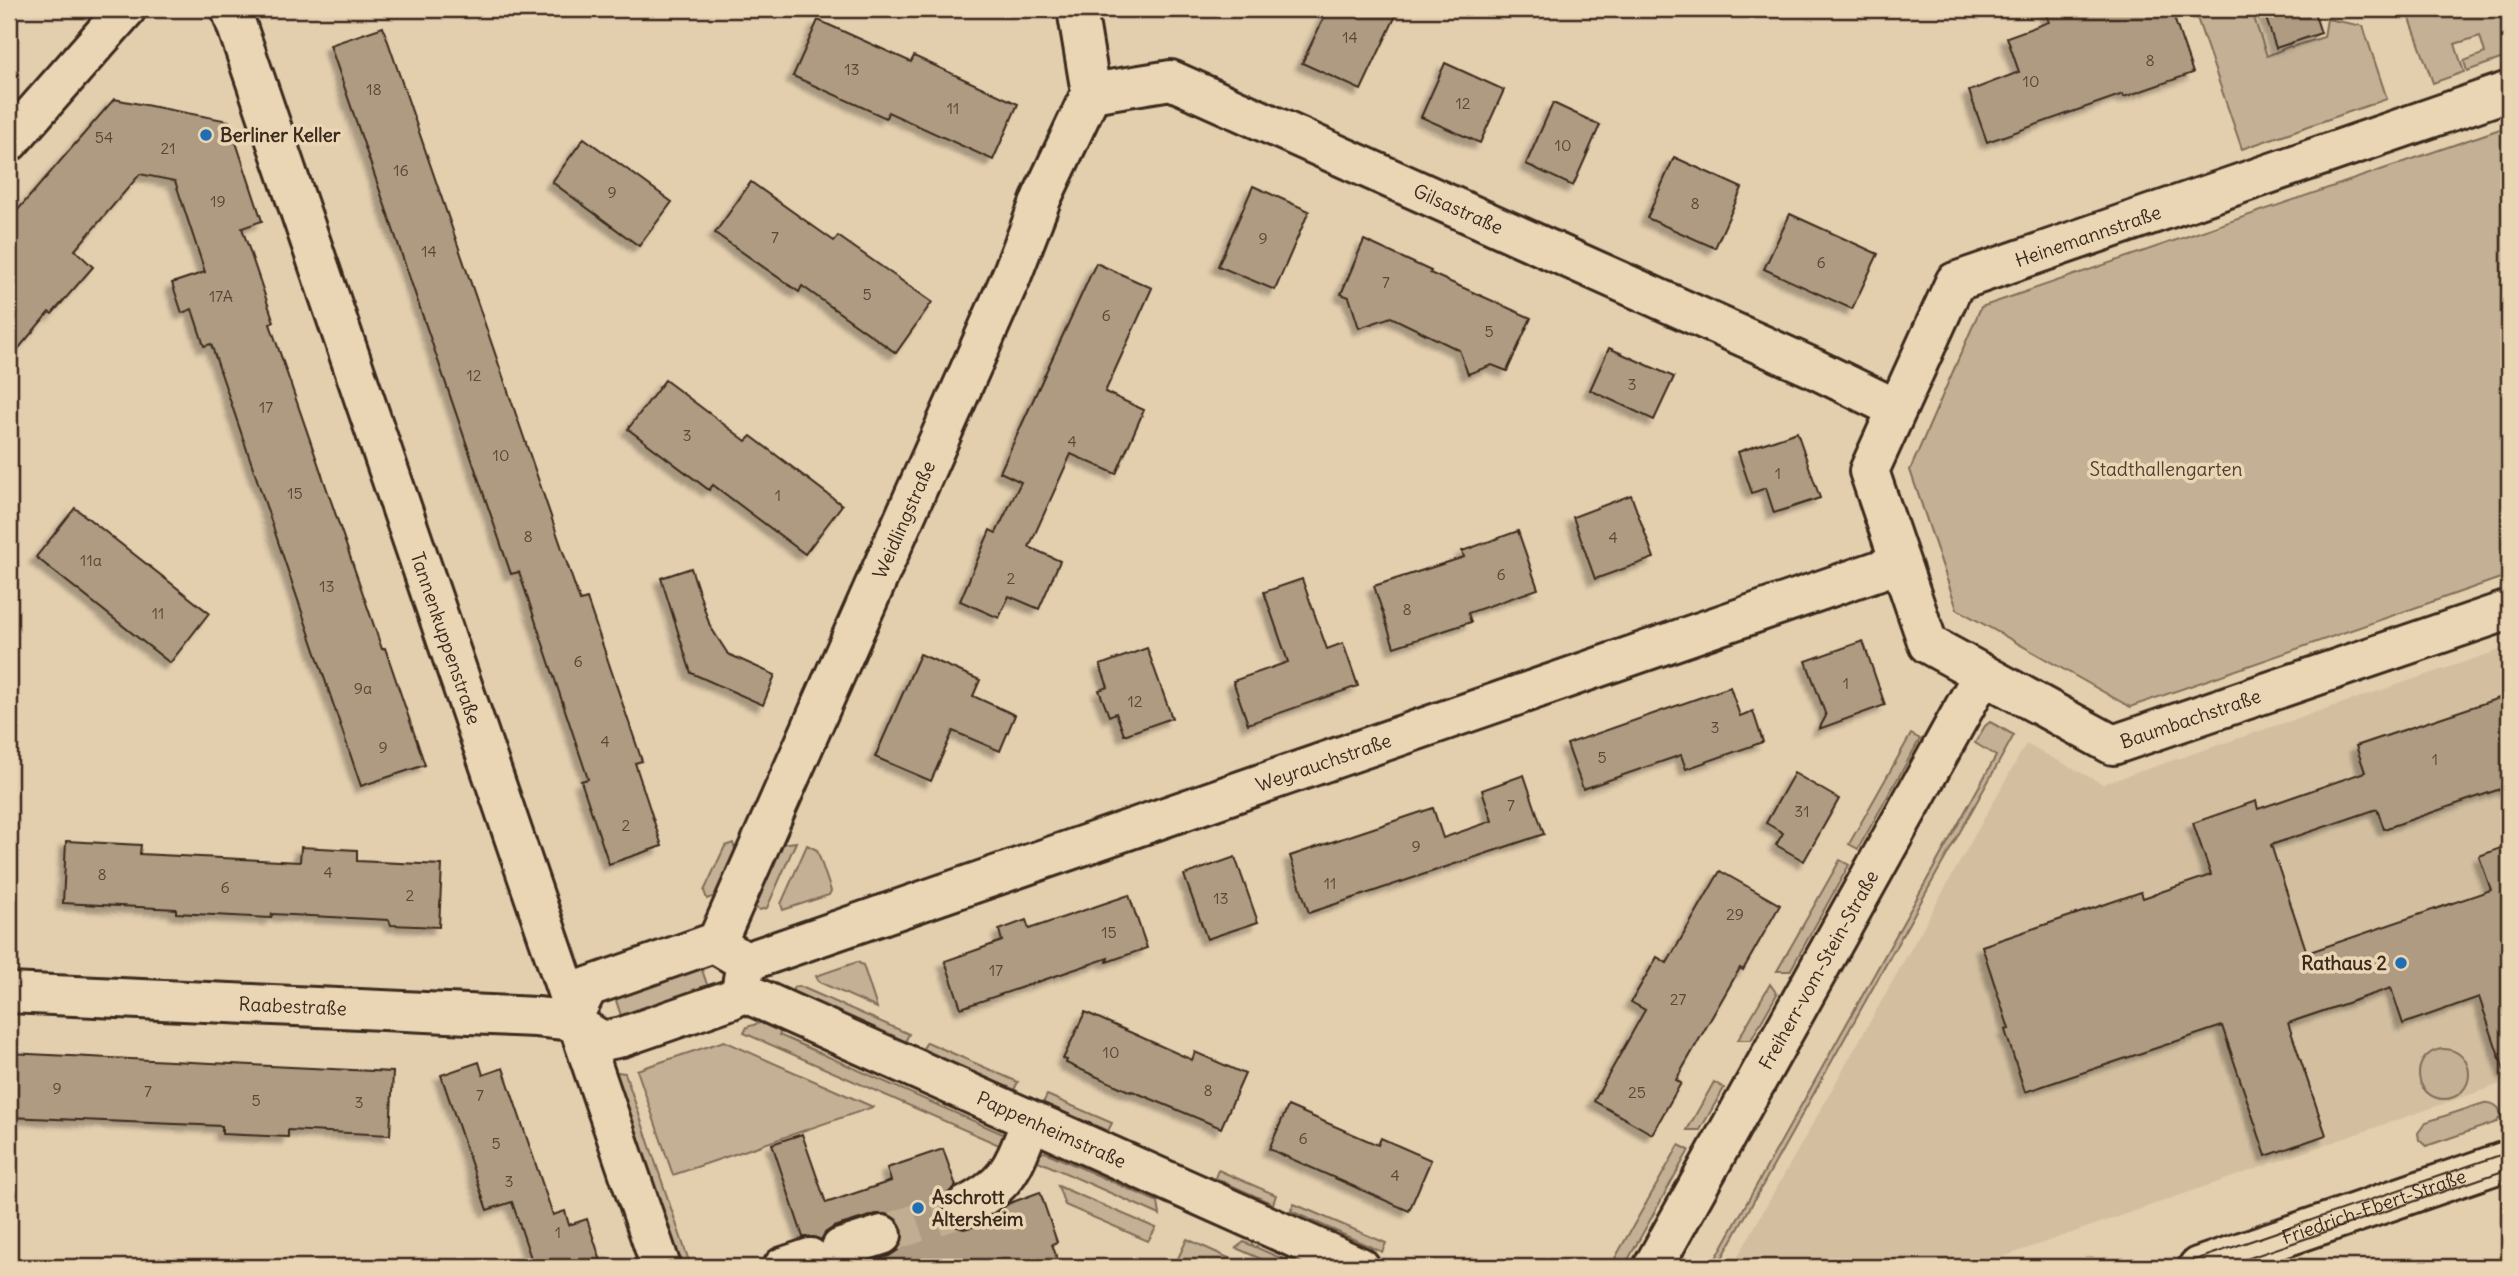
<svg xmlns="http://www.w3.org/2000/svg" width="2518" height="1276" viewBox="0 0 2518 1276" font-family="Delius,sans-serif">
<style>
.built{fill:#d3bfa0}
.green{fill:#c4b094;stroke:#806d59;stroke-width:2}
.building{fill:#af9b81;stroke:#3b2a1e;stroke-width:2;filter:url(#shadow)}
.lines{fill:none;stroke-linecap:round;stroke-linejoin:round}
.minor-tunnel{stroke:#c1ad91;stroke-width:38;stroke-dasharray:38 19;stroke-linecap:butt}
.minor-casing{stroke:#3b2a1e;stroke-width:44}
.minor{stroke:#ead5b4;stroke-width:38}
.tram{stroke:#3b2a1e;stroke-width:2}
.poi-dot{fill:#1f6fb2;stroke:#ead5b4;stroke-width:2.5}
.labels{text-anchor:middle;stroke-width:7;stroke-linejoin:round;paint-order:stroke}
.number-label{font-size:16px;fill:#584637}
.poi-label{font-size:19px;font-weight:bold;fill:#3b2a1e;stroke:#ead5b4;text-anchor:start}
.street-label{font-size:19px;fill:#3b2a1e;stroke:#ead5b4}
.park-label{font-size:19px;fill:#503e30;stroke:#ead5b4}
</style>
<defs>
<filter id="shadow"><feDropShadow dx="-6" dy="6" stdDeviation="2" flood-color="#0004"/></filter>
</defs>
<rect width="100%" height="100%" fill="#e3ceae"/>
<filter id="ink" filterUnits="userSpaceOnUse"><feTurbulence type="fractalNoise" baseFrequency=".0143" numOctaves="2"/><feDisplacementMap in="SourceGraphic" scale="14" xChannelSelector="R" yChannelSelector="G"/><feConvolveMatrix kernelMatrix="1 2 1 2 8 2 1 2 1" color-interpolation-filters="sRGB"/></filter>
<g filter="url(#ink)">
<!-- built -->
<path class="built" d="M2506 648 2509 649V1081L1974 1267H1732L2026 744 2103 784Z"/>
<!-- green -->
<g class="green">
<path d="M2194 9H2251L2267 56 2290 46 2292 47 2324 37 2327 19 2363 26 2387 99 2242 149Z"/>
<path d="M2412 9H2434L2438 18 2463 9H2509V56L2467 71 2464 61 2485 53 2480 36 2455 44 2464 72 2433 83 2408 13Z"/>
<path d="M2509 126V575L2130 707 1957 609 1910 470 1981 307Z"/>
<path d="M1990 722 2014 735 1717 1267H1711L1996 756 1975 743 1985 726Z"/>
<path d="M1911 734 1920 739 1858 849 1849 844Z"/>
<path d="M796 842 767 908 760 910 747 904 774 845Z"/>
<path d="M733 843 739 862 725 892 707 899 704 891 725 846Z"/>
<path d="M807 845 817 850 831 891 829 895 783 910 781 904Z"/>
<path d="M1840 860 1849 865 1790 971H1777Z"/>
<path d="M698 958 711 996 624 1025 612 988Z"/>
<path d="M857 962 863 965 877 1008 819 982 816 976Z"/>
<path d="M1770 984 1777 994 1751 1040H1738Z"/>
<path d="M799 986 909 1034 905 1042 893 1047 788 1001 794 987Z"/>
<path d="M771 1019 784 1025 779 1035 1003 1134 1008 1149 744 1033 747 1027Z"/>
<path d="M724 1041 873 1107 673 1175 637 1070Z"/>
<path d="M927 1042 1018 1082 1014 1090 922 1050Z"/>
<circle cx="2444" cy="1074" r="25"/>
<path d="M617 1072 625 1073 691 1267H683L620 1086 612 1087 608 1075Z"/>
<path d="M1714 1082 1724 1088 1700 1130H1687Z"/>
<path d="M1047 1095 1112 1123 1108 1131 1043 1103Z"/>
<path d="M2484 1103C2492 1102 2500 1106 2501 1115L2497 1122 2426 1146 2419 1140 2418 1133 2426 1122Z"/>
<path d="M1679 1145 1689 1150 1624 1267H1610Z"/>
<path d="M1045 1152 1158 1202 1160 1215 1029 1157Z"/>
<path d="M1218 1170 1276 1195 1273 1204 1215 1178Z"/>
<path d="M1058 1186 1156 1228 1148 1241 1065 1205Z"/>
<path d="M1294 1204 1386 1243 1382 1252 1291 1211Z"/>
<path d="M1187 1239 1231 1259 1227 1267H1174Z"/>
<path d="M1244 1242 1301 1267H1279L1236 1248Z"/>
</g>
<!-- building -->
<g class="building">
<path d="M1328 9H1399L1361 90 1302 63Z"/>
<path d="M2044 9H2171L2193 73 2124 97 2123 94 1987 142 1969 91 2019 72 2007 37 2049 22Z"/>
<path d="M2263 9H2313L2321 33 2276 48Z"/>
<path d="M818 20 911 62 914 56 1018 104 993 160 888 112 886 118 793 76Z"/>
<path d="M383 27 580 601 587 599 642 761 635 763 662 846 609 864 581 781 588 779 519 572 511 574 330 45Z"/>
<path d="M1445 63 1504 90 1480 143 1421 117Z"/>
<path d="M114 99 229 121 262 221 242 228 274 322 270 324 382 649 385 648 425 765 361 786 211 344 204 346 192 309 182 313 172 283 205 272 175 181 140 174 75 250 93 267 52 314 49 312 9 360V220Z"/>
<path d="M1553 103 1600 125 1573 186 1526 164Z"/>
<path d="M584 138 672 202 639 246 552 182Z"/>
<path d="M1674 157 1742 188 1715 248 1647 218Z"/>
<path d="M751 182 834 241 838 236 932 302 896 353 802 286 799 292 715 233Z"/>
<path d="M1253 186 1309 211 1275 290 1218 266Z"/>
<path d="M1790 214 1878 254 1852 309 1764 269Z"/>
<path d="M1364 240 1431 271 1430 273 1531 318 1507 371 1492 365 1468 374 1459 350 1391 317 1359 328 1349 297 1341 294Z"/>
<path d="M1096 263 1152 288 1105 392 1144 410 1116 474 1071 454 1029 547 1060 561 1039 609 1009 596 999 618 960 601 990 530 996 533 1021 482 1000 472Z"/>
<path d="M1609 348 1674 377 1654 420 1590 390Z"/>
<path d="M665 380 746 441 751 436 842 505 805 554 713 485 709 490 628 429Z"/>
<path d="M1797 432 1820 498 1774 513 1766 488 1752 493 1738 452Z"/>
<path d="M1631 495 1654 558 1595 579 1573 517Z"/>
<path d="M75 508 209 613 170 663 36 557Z"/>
<path d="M1518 531 1538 589 1468 613 1471 622 1394 647 1374 586 1464 557 1462 551Z"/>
<path d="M691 568 710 626 728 654 775 675 763 705 691 673 661 578Z"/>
<path d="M1302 579 1327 649 1343 643 1358 686 1248 724 1233 681 1288 662 1264 592Z"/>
<path d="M1863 641 1885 705 1819 729 1826 716 1806 661Z"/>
<path d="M1147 648 1172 718 1124 735 1116 713 1109 716 1099 690 1108 687 1100 665Z"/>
<path d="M920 654 980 680 973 696 1015 715 1000 751 953 731 931 781 875 757Z"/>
<path d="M1730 687 1740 716 1753 711 1763 742 1686 769 1681 755 1583 789 1567 744Z"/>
<path d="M2499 698 2509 728V786L2384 829 2377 809 2271 845 2307 953 2491 890 2479 856 2509 845V1072L2505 1073 2479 997 2403 1024 2391 988 2288 1023 2326 1135 2266 1156 2222 1026 2025 1092 2005 1030 2009 1029 1982 946 2141 892 2143 898 2211 875 2193 823 2256 801 2258 809 2365 772 2356 746Z"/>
<path d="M1794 773 1839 799 1804 861 1776 845 1783 833 1766 823Z"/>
<path d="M1524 775 1544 834 1309 913 1290 856 1433 808 1443 838 1492 821 1482 790Z"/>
<path d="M66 841 141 845 140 854 300 862 301 847 357 850V861L442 865 439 927 391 925 389 920 272 914 271 918 176 913V909L63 903Z"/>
<path d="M1235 857 1258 922 1207 939 1184 875Z"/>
<path d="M1720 871 1780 905 1743 970 1740 968 1676 1080 1681 1083 1652 1134 1594 1101 1645 1010 1631 1002 1657 957 1667 963Z"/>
<path d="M1129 895 1147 948 1107 962 1108 958 961 1008 945 961 1002 941 999 930 1026 920 1029 929Z"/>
<path d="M1085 1012 1192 1060 1195 1052 1245 1074 1221 1128 1132 1091 1131 1092 1066 1063 1067 1060 1063 1059Z"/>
<path d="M9 1053 393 1072 390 1135 288 1130V1137L222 1134V1126L9 1117Z"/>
<path d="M479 1062 483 1075 503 1068 553 1215 565 1211 569 1225 587 1219 603 1267H534L512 1202 487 1210 441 1075Z"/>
<path d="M1288 1106 1378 1145 1381 1138 1431 1160 1409 1211 1269 1149Z"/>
<path d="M802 1134 826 1203 891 1181 887 1168 943 1149 956 1186 946 1195 942 1207 945 1218 953 1226 964 1229 975 1226 1010 1203 1040 1192 1057 1242 1052 1244 1060 1267H853L889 1256 898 1250 903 1239V1228L896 1218 886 1214H876L834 1227 825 1233 821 1240 814 1237H803L772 1144Z"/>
</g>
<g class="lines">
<!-- minor-tunnel -->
<path class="minor-tunnel" d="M882 1235 964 1207"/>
<defs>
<g id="minor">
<path id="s1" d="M231 9 661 1267"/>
<path id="s2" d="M1077 9 1091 93 1171 80 1811 367 1897 409"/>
<path id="s3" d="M2509 91 1955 282 1869 471 1928 644 2113 745 2509 610"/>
<path d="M9 142 126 9"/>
<path d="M710 944H716L746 962 741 991 732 999 622 1037 602 1041 581 1028 575 1021 576 1011 588 987Z"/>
<path id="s4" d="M716 944 1011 277 1042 197 1091 93"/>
<path id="s5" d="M746 962 1900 563"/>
<path id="s6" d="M741 991 1360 1267"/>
<path id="s7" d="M9 993 536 1017 575 1021"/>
<path d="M964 1207C1009 1184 1013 1167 1031 1121"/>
<path d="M841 1248 882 1235"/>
<path d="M783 1267 810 1258"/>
<path id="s8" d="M1653 1267 1983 674"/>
<path id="s9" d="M2198 1267 2509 1160"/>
</g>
</defs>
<!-- minor casing -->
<use href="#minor" class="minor-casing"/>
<!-- minor -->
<use href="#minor" class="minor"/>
<!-- tram -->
<g class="tram">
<path d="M2175 1267 2509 1152"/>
<path d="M2223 1267 2509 1169"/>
</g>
</g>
</g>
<!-- markers -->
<g class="poi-dot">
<circle cx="206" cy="135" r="7"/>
<circle cx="2401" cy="963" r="7"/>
<circle cx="918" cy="1208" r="7"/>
</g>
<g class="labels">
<!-- number labels -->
<g class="number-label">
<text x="1350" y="43">14</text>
<text x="2150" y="66">8</text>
<text x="852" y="75">13</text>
<text x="2031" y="87">10</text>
<text x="374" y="95">18</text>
<text x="1463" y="109">12</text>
<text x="953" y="114">11</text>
<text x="104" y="143">54</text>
<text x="1563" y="151">10</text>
<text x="168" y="154">21</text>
<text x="401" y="176">16</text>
<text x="612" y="198">9</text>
<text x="218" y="207">19</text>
<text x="1695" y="209">8</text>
<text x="775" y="243">7</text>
<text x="1263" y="244">9</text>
<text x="429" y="257">14</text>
<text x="1821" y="268">6</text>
<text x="1386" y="288">7</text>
<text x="867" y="300">5</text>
<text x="221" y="302">17A</text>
<text x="1106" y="321">6</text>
<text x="1489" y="337">5</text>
<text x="474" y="381">12</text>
<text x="1632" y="390">3</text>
<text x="266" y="413">17</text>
<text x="687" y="441">3</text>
<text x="1072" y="447">4</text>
<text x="501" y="461">10</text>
<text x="1778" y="479">1</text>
<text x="295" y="499">15</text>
<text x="778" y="501">1</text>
<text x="528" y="542">8</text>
<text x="1613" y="543">4</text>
<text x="91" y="566">11a</text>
<text x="1501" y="580">6</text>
<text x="1011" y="584">2</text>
<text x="327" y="592">13</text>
<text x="1407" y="615">8</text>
<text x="158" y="619">11</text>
<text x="578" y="667">6</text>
<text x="1846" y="689">1</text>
<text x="363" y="694">9a</text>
<text x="1135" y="707">12</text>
<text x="1715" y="733">3</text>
<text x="605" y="747">4</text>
<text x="383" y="753">9</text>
<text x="1602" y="763">5</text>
<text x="2435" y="765">1</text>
<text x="1511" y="811">7</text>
<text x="1802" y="817">31</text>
<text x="626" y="831">2</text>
<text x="1416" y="852">9</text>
<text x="328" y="878">4</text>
<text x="102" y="880">8</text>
<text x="1330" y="889">11</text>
<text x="225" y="893">6</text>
<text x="410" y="901">2</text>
<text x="1221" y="904">13</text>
<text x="1735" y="920">29</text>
<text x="1109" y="938">15</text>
<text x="996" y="976">17</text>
<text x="1678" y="1005">27</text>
<text x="1111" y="1058">10</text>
<text x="57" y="1094">9</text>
<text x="1208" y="1096">8</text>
<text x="148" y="1097">7</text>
<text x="1637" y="1098">25</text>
<text x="480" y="1101">7</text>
<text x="256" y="1106">5</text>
<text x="359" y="1108">3</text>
<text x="1303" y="1144">6</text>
<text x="496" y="1149">5</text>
<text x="1395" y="1181">4</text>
<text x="509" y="1187">3</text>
<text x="558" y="1238">1</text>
</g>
<!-- poi labels -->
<g class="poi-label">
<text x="220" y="142">Berliner Keller</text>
<text x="2387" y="970" text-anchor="end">Rathaus 2</text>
<text x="932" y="1204">Aschrott<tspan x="932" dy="22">Altersheim</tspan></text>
</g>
<!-- street labels -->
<g class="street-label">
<text dy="7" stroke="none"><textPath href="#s2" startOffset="481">Gilsastraße</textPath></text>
<text transform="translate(2088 236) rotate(-19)" y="7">Heinemannstraße</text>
<text dy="7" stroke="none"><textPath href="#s4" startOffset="464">Weidlingstraße</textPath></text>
<text dy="7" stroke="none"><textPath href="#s1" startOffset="665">Tannenkuppenstraße</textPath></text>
<text dy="7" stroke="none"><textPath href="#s3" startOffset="1269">Baumbachstraße</textPath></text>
<text dy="7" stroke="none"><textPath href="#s5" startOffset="611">Weyrauchstraße</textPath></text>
<text dy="7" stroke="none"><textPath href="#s8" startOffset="340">Freiherr-vom-Stein-Straße</textPath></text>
<text dy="7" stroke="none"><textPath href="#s7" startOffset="284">Raabestraße</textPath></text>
<text dy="7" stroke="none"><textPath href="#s6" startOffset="340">Pappenheimstraße</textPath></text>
<text dy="7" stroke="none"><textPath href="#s9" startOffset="186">Friedrich-Ebert-Straße</textPath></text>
</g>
<!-- park labels -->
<g class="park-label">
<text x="2166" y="476">Stadthallengarten</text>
</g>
</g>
<!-- margin -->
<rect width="2518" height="1276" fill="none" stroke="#ead5b4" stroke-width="35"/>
<rect x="18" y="18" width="2483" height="1241" fill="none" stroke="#3b2a1e" stroke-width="2.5" filter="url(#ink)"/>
</svg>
